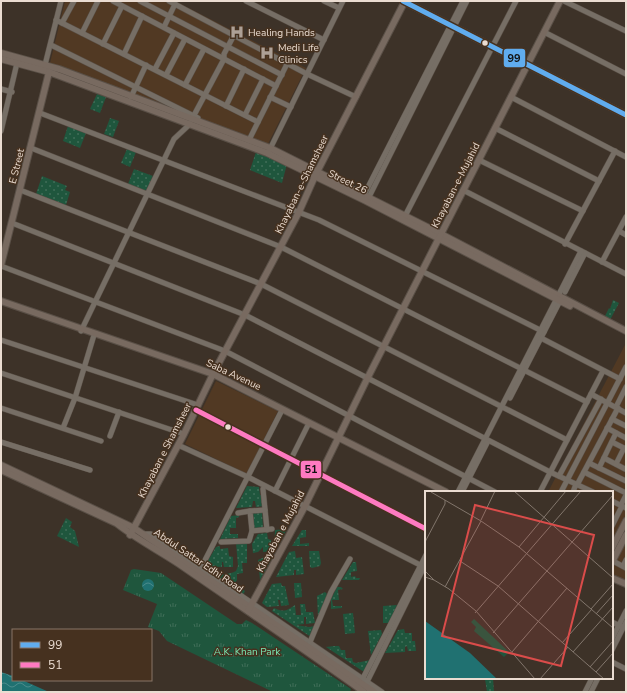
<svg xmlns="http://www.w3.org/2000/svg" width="627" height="693" viewBox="0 0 627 693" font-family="'Nunito Sans',sans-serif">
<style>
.built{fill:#513923}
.grass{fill:url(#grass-dots)}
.park{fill:url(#park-tufts)}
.water{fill:url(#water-waves)}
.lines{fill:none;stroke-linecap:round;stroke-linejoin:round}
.minor-casing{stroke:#5a5047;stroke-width:6}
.major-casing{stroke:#5a5047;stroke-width:8}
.minor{stroke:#766e65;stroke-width:5}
.major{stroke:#786a60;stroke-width:6}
.bus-1-casing{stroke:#46311f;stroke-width:8}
.bus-2-casing{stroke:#46311f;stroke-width:8}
.bus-1{stroke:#60acee;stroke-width:5}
.bus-2{stroke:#fe7ac1;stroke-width:5}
.bus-dot{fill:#eadcd1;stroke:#46311f;stroke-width:1.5}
.labels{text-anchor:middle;stroke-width:3;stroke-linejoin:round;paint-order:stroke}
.poi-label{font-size:10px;fill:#eadcd1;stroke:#46311f;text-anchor:start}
.street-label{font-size:10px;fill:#eadcd1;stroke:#46311f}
.park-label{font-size:10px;fill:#7aebb6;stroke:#46311f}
.inset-road{fill:none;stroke:#82766c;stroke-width:1}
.view{fill:#da4c4a;fill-opacity:0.15;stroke:#da4c4a;stroke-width:2}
.inset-edge{fill:none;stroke:#eadcd1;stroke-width:2}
.line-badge{stroke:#46311f;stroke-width:1.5}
.pale-badge-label{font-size:11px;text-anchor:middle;font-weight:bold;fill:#111}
</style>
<defs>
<pattern id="grass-dots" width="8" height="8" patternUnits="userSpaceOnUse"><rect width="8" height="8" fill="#1f563d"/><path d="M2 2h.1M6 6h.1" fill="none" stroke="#406e58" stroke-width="1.8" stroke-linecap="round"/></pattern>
<pattern id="park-tufts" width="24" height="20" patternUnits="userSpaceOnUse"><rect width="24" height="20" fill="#1f563d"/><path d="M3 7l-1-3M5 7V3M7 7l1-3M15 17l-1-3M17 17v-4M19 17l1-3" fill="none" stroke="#406e58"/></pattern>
<pattern id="water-waves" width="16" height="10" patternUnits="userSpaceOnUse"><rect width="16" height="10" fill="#207171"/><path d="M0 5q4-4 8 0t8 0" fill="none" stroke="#4b8b8b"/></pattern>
</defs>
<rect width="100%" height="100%" fill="#3d3228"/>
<!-- built -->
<g class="built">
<path d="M65 1H175L306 68 267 146 77 75 50 63Z"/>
<path d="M626 343V582L612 574V492H548Z"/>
<path d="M216 381 278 411 247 474 185 444Z"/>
</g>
<!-- grass -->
<g class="grass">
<path d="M97 94 106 97 100 113 90 109Z"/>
<path d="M110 118 119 121 113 137 104 134Z"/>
<path d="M68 126 86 133 80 148 63 141Z"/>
<path d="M127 149 136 152 130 167 121 163Z"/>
<path d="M256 152 287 164 282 183 250 170Z"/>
<path d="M134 169 153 176 146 191 128 184Z"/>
<path d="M42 176 67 186 65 190 70 192 66 205 36 194Z"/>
<path d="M613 300 619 303 610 320 604 318 609 308 610 309Z"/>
<path d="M247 486 259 487 260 495H263L264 506 256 507 255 501H253L252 507 236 508Z"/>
<path d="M262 511 263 528H254L253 512Z"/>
<path d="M239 515V517L236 518V528H230V534H238V538L220 539 231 516Z"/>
<path d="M66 518 72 522 70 527 75 531 79 547 57 536Z"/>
<path d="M287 529 274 552 275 530Z"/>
<path d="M302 530H306V537L300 538V544L309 543V546H292Z"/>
<path d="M267 533 268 539 271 540 272 551 263 552V547L258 552 253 553 252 544 258 534Z"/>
<path d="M247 542V563H242L243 573 237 574V580L234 584 245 591 243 595 216 577C223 573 229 575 236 571L238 566 236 543Z"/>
<path d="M220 546V549L228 548 229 556 233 557V567H224L223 562H222V567L207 566 206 564 216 547Z"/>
<path d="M295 551 296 558 302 557 304 574 296 575V570H294V575L276 577 289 552Z"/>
<path d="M309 551H319L321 563 320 566 312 568 310 567Z"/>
<path d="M269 555 273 556 260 580 258 560Z"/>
<path d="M353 562H356L357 571 351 572V577L355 576 356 578H360L359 580H342Z"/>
<path d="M281 583 282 586H285L289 605 281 606 280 600H278L279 606 267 607 262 603 272 584Z"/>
<path d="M294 583H301L302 597 295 598Z"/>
<path d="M337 587H341L343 589 338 590 339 600H332L333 606H342V608L331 609V599Z"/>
<path d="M325 592 327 594 318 617 317 596Z"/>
<path d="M300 604H305L306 612H313L315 623 306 624V617H304V624L296 625 309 627 315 626 311 637 272 611 274 608C285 613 287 610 295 605L296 615H301Z"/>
<path d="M397 605 389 623H383V606Z"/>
<path d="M353 613 355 633 345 634 343 614Z"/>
<path d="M404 629 405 633H412V641H415L416 651H408L407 646 405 647V652L385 653 398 630Z"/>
<path d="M381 630 382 634 371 655 368 631Z"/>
<path d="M334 646H339L341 650H345L346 658H352L353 662 356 663 370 660 364 672 326 647Z"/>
<path d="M493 678 494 692H487L485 679Z"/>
</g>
<!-- park -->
<path class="park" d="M134 569 161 573 237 624H242L246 620 252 623 351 689 350 692H273L167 641 159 631 148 627 157 604 123 590 131 570Z"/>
<!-- water -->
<g class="water">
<circle cx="148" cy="585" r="6"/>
<path d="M1 672 13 676V680H22L49 692H1Z"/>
</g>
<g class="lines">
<defs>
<g id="minor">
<path d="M113 1 276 86"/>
<path d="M140 1 282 75"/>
<path d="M169 1 307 74 356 97"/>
<path d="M246 1 324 40"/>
<path d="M324 1 339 8"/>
<path d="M564 1 626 31"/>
<path d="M56 20 258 122"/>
<path d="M62 23 74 1"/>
<path d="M164 27 175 4"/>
<path d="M544 32 626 74"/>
<path d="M82 33 98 1"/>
<path d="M103 44 122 6"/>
<path d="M51 45 198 118"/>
<path d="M124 54 142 16"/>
<path d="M45 65 61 1"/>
<path d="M155 69 174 33"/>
<path d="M166 75 185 39"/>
<path d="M185 85 204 49"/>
<path d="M1 89 12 92"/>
<path d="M131 97 146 65"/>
<path d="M270 97 291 107"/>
<path d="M511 97 626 157"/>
<path d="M226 106 244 69"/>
<path d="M40 113 319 220 544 332"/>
<path d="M245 115 263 79"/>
<path d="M192 119 224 59V54L234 35"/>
<path d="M495 128 599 181"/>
<path d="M1 131 17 63"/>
<path d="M249 140 288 62"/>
<path d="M31 148 281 247 587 402"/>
<path d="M269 151 343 1"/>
<path d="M479 160 583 211"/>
<path d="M20 190 261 284 567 440"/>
<path d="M463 190 626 274"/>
<path d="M364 195 463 1"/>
<path d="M369 197 467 1"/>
<path d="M404 218 516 1"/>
<path d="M12 223 245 315 550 472 593 492"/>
<path d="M619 231 626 235"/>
<path d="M565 244 615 151"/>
<path d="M602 262 626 217"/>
<path d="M1 266 225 351 495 492"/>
<path d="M565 292 585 253"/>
<path d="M81 331 174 139 190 124"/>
<path d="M541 338 620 379"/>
<path d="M1 340 198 405"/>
<path d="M1 373 184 434"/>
<path d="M591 394 626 413"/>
<path d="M510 398 561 299"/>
<path d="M616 407 626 387"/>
<path d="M1 408 101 441"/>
<path d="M196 410 426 529"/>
<path d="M612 419 626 426"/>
<path d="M63 428 75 398 94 335"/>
<path d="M607 428 626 438"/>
<path d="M110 436 119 412"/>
<path d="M1 442 90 470"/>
<path d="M612 442 626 449"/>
<path d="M178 445 248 477 426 568"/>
<path d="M604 458 625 469"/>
<path d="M589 463 626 481"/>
<path d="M616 464 624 448"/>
<path d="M599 468 616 433"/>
<path d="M584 472 626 493"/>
<path d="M559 476 601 399"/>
<path d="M577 485 618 408"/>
<path d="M263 489 267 530"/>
<path d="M275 491 308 425"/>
<path d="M458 492 581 251"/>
<path d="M462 492 487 443"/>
<path d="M540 492 603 371"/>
<path d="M561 492 626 367"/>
<path d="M573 492 576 484"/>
<path d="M612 501 626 508"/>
<path d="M621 505 626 495"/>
<path d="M238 513 250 511"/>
<path d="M612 526 622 506"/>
<path d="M252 531 250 511 265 510"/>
<path d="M143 534H151L382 692"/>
<path d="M221 542 249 541 252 531 272 529"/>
<path d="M613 561 626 568"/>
<path d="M623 566 626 560"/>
<path d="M201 568 281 412"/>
<path d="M612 622 622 627"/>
<path d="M612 639 626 611"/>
<path d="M310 642 331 592 350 559"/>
<path d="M612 650 626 622"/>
<path d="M612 662 626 669"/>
<path d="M362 680 426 555"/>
<path d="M366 684 426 563"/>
<path d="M585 692 592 678"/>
<path d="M591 692 598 678"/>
</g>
<g id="major">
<path d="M403 1 626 115"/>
<path d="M1 53 59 69 270 148 441 234 626 331"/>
<path d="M1 59 49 72 267 153 366 201 570 306"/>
<path d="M1 265 49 72"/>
<path d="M1 301 213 374 446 492"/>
<path d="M1 465 134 528 374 692"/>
<path d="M1 470 116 523C136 539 158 550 179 564 241 607 303 648 364 692"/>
<path d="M130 535 184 434 213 374 299 212 315 176 405 1"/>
<path d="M612 548 626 521"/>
<path d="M612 562 626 535"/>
<path d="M612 578 626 584"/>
<path d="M248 611 305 506 368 377 560 1"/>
</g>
</defs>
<!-- minor casing -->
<use href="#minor" class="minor-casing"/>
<!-- major casing -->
<use href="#major" class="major-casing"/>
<!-- minor -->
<use href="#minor" class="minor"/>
<!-- major -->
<use href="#major" class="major"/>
<defs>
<path id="bus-1" d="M403 1 626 115"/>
<path id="bus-2" d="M196 410 426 529"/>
</defs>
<!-- bus-1 casing -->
<use href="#bus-1" class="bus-1-casing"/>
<!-- bus-2 casing -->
<use href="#bus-2" class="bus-2-casing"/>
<!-- bus-1 -->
<use href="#bus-1" class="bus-1"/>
<!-- bus-2 -->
<use href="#bus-2" class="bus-2"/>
</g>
<!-- icons -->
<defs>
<symbol id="hospital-bare" viewBox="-9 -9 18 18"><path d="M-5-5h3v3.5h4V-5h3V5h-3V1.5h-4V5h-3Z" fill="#ada096" stroke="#46311f" stroke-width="2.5" paint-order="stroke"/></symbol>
</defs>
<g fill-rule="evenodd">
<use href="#hospital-bare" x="227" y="22" width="20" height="20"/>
<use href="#hospital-bare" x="257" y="43" width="20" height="20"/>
</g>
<!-- markers -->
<g class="bus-dot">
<circle cx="485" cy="43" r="3.5"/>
<circle cx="228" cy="427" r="3.5"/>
</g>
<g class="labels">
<!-- poi labels -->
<g class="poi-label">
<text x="248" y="36">Healing Hands</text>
<text x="278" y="51">Medi Life<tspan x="278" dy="12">Clinics</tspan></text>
</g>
<!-- street labels -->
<g class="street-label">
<text transform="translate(16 166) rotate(-76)" y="4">E Street</text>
<text transform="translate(348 181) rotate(26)" y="4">Street 26</text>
<text transform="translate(301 184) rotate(-64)" y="4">Khayaban-e-Shamsheer</text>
<text transform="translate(455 185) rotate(-63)" y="4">Khayaban-e-Mujahid</text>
<text transform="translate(234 374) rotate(25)" y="4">Saba Avenue</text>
<text transform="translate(164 450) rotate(-63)" y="4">Khayaban e Shamsheer</text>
<text transform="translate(280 531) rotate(-62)" y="4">Khayaban e Mujahid</text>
<text transform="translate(199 560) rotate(34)" y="4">Abdul Sattar Edhi Road</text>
</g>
<!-- park labels -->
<g class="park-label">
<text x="247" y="655">A.K. Khan Park</text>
</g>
</g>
<!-- overview -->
<g transform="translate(425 491)">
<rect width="188" height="188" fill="#3d3228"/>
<path d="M49 128 84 161 79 166 49 140 51 136 46 131Z" fill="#1f563d"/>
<path d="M0 130 45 162 72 188H0Z" fill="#207171"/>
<path class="inset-road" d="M89 0 188 87M6 1 56 30 94 56 188 137M56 29 70 0M0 51 20 13V9M94 56 141 0M35 70 73 95 179 188M0 80 9 89M0 86 9 89 24 98 51 120 110 188M20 96 56 30M166 118 188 93M50 122 156 0M171 123 188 104M68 142 188 4M137 152 167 118M87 161 142 97M148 161 188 116M165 176 188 150M171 181 188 162M115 188 143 156"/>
<path class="view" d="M50 14 169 44 136 175 17 145Z"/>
<rect width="188" height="188" class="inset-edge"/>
</g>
<g class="line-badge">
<rect x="503" y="48" width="23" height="20" rx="4" fill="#60acee"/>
<rect x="300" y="460" width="22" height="19" rx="4" fill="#fe7ac1"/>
</g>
<g class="pale-badge-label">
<text x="514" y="62">99</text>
<text x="311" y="473">51</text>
</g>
<!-- border -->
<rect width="627" height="693" fill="none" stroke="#eadcd1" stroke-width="4"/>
<!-- legend -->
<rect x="12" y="629" width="140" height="52" fill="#46311f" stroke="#887566"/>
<rect x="20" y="642" width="20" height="6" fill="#60acee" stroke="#887566"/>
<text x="48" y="649" font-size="12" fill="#eadcd1">99</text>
<rect x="20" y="662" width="20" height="6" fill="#fe7ac1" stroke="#887566"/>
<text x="48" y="669" font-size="12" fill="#eadcd1">51</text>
</svg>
